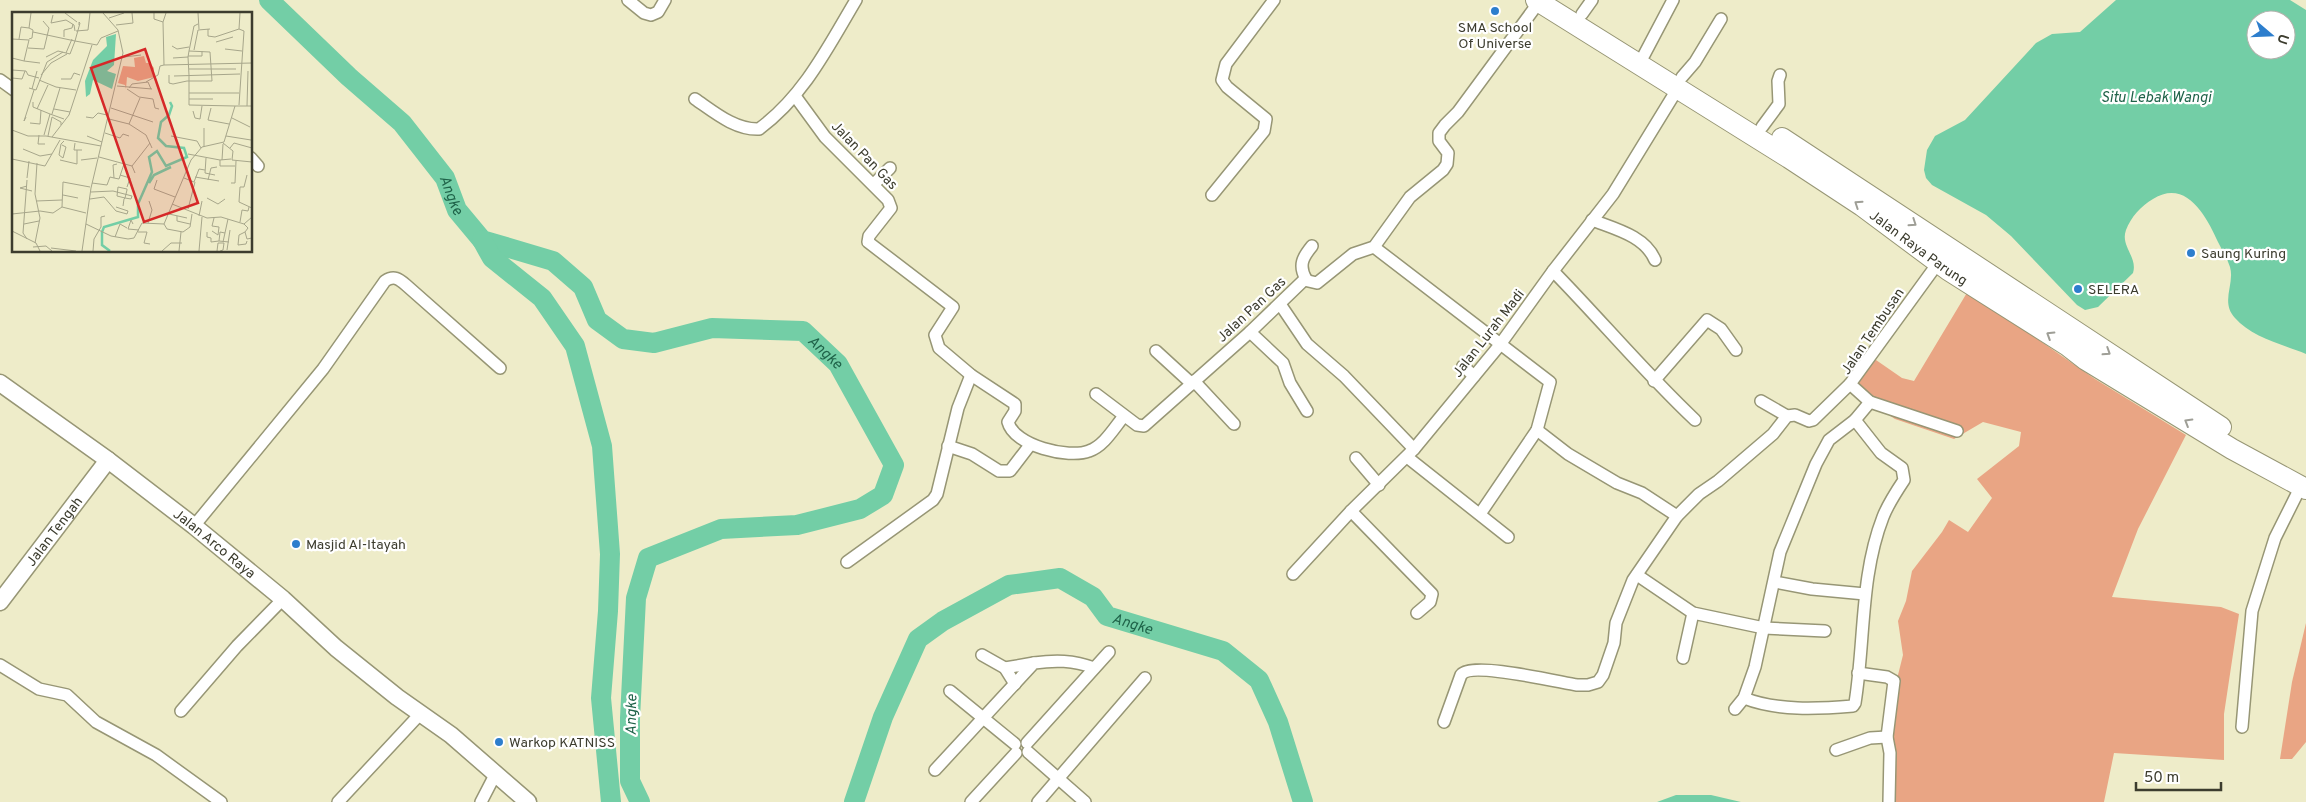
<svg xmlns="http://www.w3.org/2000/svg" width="2306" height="802" viewBox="0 0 2306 802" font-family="Overpass,sans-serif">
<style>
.green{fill:#e9a584}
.water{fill:#73cea6;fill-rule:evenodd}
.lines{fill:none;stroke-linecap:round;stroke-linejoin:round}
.river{stroke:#73cea6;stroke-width:20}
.minor-casing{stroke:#979675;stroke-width:14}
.secondary-casing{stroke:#979675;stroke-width:19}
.trunk-casing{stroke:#979675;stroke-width:22}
.minor{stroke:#fff;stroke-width:11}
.secondary{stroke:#fff;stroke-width:16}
.trunk{stroke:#fff;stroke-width:20}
.oneway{stroke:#9e9e96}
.poi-dot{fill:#2d7ecd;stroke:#fff;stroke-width:2}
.labels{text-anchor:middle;stroke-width:4.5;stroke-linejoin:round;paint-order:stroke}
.poi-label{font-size:14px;fill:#3c3c2e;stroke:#fff;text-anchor:start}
.street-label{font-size:14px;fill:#3c3c2e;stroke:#fff}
.water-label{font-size:15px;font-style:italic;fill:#1f6349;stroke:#fff}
.inset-river{fill:none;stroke:#73cea6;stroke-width:2.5}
.inset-road{fill:none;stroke:#a7a68b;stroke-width:1}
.view{fill:#d62828;fill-opacity:0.15;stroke:#d62828;stroke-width:2.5}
.inset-edge{fill:none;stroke:#3c3c2e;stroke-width:2.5}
</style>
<rect width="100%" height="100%" fill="#eeecc9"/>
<!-- green -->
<g class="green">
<path d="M1968 291 2095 379 2186 435 2138 529 2112 597 2221 607 2239 614 2224 714V760L2114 753 2104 802H1891L1890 744 1895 687 1903 655 1898 621 1906 601 1912 571 1942 532 1949 520 1968 532 1992 498 1977 479 2019 446 2021 432 1983 422 1954 439 1895 419 1875 406 1856 388 1865 368 1876 360 1902 378 1914 381Z"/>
<path d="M2306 623V742L2292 759H2280L2292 682Z"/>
</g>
<!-- water -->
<g class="water">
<path d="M2116 0H2290L2306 10V354C2284 345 2251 337 2235 318 2220 302 2235 284 2230 267 2227 258 2222 250 2218 242 2207 218 2187 178 2153 199 2141 206 2131 217 2126 230 2120 246 2138 257 2133 273L2098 307 2085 310 2077 305 2011 236 1986 215 1932 185 1926 178 1924 170 1927 150 1935 136 1965 120 2036 43 2052 34 2080 32ZM2256 20H2286V50H2256Z"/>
<path d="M1676 795H1711L1741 802H1657Z"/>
</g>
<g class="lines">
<!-- river -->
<g class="river">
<path id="s1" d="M269 0 349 77 402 123 445 178 457 210 482 240 553 261 583 287 597 320 623 339 654 343 712 328 803 331 838 364 894 465 883 495 860 509 797 525 721 529 648 558 636 598 630 718V781L640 802"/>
<path d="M482 240 492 258 542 298 575 346 602 446 610 554 608 611 601 698 611 802"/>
<path id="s2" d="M854 802 883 717 918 639 943 621 1009 585 1060 578 1093 597 1107 616 1223 651 1259 680 1278 722 1303 802"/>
</g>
<defs>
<g id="minor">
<path d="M628 0 644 13 651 15 658 12 665 0"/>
<path d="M1582 14 1592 0"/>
<path d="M1644 55 1673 0"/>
<path d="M1682 77 1695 62 1721 19"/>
<path d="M0 80 14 90"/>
<path d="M795 96 825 137 888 200 891 208 869 236 868 242 953 307 935 335 939 348 971 375 1015 404V411L1008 422C1014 446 1069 459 1089 451 1104 446 1114 428 1124 416"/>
<path d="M695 99C714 112 735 130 759 129 804 96 828 47 856 0"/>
<path d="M1762 127 1779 104 1778 81 1780 75"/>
<path d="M251 158 258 166"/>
<path d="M874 184 890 168"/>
<path d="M1212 195 1264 131 1266 119 1227 87 1222 80 1226 64 1274 0"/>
<path d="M1592 220C1615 229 1645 236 1655 260"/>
<path d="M1374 247 1550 382 1537 430 1480 514"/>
<path d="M1938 263 1850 384 1870 402 1957 431"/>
<path d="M1553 271C1601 320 1645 373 1695 420"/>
<path d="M1306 279C1298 265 1303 257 1312 246"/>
<path d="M1280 304 1307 344 1344 376 1414 449"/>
<path d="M1250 332 1283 363 1290 383 1307 411"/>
<path d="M1156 351 1192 384"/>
<path d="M1463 366 1474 376"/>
<path d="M1194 381 1234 424"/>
<path d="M1654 381 1707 320 1721 329 1736 350"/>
<path d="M1096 394 1137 425 1144 426 1250 332 1304 280 1317 283 1353 254 1374 247 1410 197 1443 170 1447 164 1448 153 1439 141V133L1445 125 1458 112 1539 2"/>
<path d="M1761 401 1787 416"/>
<path d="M1537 430 1568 454 1617 483 1642 493 1677 516"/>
<path d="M948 446 972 454 999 471H1010L1030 445"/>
<path d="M1407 457 1508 537"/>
<path d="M1356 458 1379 485"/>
<path d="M1351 511 1432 594 1430 602 1417 613"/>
<path d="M194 526 323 369 385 281C394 275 399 279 406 285L500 368"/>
<path d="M847 562 933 500 937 494 958 408 971 375"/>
<path d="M1293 574 1351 511 1414 449 1499 346 1553 271 1613 194 1678 88"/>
<path d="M1637 575 1693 613 1764 628 1825 631"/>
<path d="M1775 582 1812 589 1865 594"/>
<path d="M982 655 1005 668 1015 684"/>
<path d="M1683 658 1693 613"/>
<path d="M0 665 39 689 67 695 96 722 156 755 221 802"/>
<path d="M1005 668 1034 663"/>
<path d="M1858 673 1887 677 1894 681 1887 737 1890 753 1889 802"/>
<path d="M950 691 1015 744"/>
<path d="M1744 698C1777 711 1817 709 1853 706L1855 703C1865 641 1860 576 1883 517 1888 504 1896 492 1904 480L1902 468 1881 453 1855 420"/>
<path d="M1735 709 1744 698 1755 667 1780 552 1816 464 1829 440 1855 420 1870 402"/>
<path d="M181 711 237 646 283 599"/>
<path d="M1444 722 1461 675C1471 661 1558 682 1577 685H1588L1598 682 1603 675 1614 643 1616 623 1633 580 1677 516 1699 494 1718 481 1773 434 1787 416 1795 415 1809 421 1813 420 1850 384"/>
<path d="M2242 727 2252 611 2275 538 2301 486"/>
<path d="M1027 743 1109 652"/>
<path d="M1836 750 1870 738 1887 737"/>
<path d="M1028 752 1085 802"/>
<path d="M935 770 1034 663C1055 660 1073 660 1094 668"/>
<path d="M338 802 421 713"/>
<path d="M481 802 496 773"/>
<path d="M971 802 1016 753"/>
<path d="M1038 802 1145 678"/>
</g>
<g id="secondary">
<path id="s3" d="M0 383 108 460 194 526 283 599 336 648 397 697 451 735 528 802"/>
<path id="s4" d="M0 602 108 460"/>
</g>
<g id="trunk">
<path id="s5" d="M1536 0 1789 158 1862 206 1948 270 2068 346 2086 360 2232 449 2306 489"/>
<path d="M1782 138 2221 427"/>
</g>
</defs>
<!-- minor casing -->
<use href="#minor" class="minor-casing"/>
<!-- secondary casing -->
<use href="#secondary" class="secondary-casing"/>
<!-- trunk casing -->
<use href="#trunk" class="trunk-casing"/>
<!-- minor -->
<use href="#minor" class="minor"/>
<!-- secondary -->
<use href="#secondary" class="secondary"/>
<!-- trunk -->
<use href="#trunk" class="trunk"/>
</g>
<!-- one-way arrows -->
<defs><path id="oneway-chevron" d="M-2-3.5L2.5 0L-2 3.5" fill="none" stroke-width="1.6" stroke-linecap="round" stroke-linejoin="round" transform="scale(1.25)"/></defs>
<g class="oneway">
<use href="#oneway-chevron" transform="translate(1858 204) rotate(-146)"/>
<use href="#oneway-chevron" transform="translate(1913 223) rotate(34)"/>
<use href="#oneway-chevron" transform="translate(2050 335) rotate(-148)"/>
<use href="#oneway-chevron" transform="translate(2107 352) rotate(33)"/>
<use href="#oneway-chevron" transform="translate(2188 422) rotate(-149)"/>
</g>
<!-- markers -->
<g class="poi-dot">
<circle cx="1495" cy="11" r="5"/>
<circle cx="2191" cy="253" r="5"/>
<circle cx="2078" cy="289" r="5"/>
<circle cx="296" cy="544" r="5"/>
<circle cx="499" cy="742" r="5"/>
</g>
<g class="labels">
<!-- poi labels -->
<g class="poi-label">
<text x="1495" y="32" text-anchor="middle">SMA School<tspan x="1495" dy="16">Of Universe</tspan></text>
<text x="2201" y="258">Saung Kuring</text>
<text x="2088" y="294">SELERA</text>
<text x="306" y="549">Masjid Al-Itayah</text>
<text x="509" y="747">Warkop KATNISS</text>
</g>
<!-- street labels -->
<g class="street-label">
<text transform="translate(865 155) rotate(46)" y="5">Jalan Pan Gas</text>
<text dy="5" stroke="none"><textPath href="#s5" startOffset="456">Jalan Raya Parung</textPath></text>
<text transform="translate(1251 309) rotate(-43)" y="5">Jalan Pan Gas</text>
<text transform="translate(1872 331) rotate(-56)" y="5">Jalan Tembusan</text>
<text transform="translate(1488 333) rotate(-52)" y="5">Jalan Lurah Madi</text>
<text dy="5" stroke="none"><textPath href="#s4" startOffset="89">Jalan Tengah</textPath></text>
<text dy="5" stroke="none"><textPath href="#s3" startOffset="268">Jalan Arco Raya</textPath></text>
</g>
<!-- water labels -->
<g class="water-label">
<text x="2156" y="102">Situ Lebak Wangi</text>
<text dy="5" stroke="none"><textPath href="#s1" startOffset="269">Angke</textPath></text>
<text dy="5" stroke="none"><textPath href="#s1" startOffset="719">Angke</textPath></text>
<text dy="5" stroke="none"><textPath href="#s2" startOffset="421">Angke</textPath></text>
<text transform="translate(631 715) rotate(-89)" y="5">Angke</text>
</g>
</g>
<!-- overview -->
<g transform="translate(12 12)">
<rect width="240" height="240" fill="#eeecc9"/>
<path d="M132 44 134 51H138L142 56V65L126 69 115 65 114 77 113 73 106 71 111 54 123 55 122 46Z" fill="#e9a584"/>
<path d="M104 22 102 53 95 59 104 62 100 77 81 68 78 82 74 85 73 69 81 48 95 34 94 25Z" fill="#73cea6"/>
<path class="inset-river" d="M137 171 142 163 159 155M98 239 90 233V220L92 215 126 205V192L140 160 137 145 145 139 154 154 175 145 172 136 154 134 146 126 149 110 157 103 160 94 158 90"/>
<path class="inset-road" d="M53 1 65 10M142 1V7L151 10M186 1 187 17M41 3 39 11 54 8 62 13 63 19M97 6 112 1M104 13 121 11 120 1M196 17V24L203 25 227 17M64 19 76 18 78 1M21 20 63 29 68 11 67 10V13M52 25V18L60 16 61 12M0 27 17 28 12 49 0 46M7 27 9 15 17 16M17 27 20 26 21 18 17 16 19 1M204 30 221 25M160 34 165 37 177 35M16 36 32 37 37 16 31 9M213 37 230 39M182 38 186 18 198 17M177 39 182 14 186 12M54 41 60 27M176 44H190V39M34 45 46 39 58 42 63 29 85 33 89 26 106 19M112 45 129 43M161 46 176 45M12 49 28 51M152 53 240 51M152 53 151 10 154 1M177 57H224M0 58 14 59 16 63 27 66M29 63 39 51 55 42M157 63V71L161 72 175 69H200L198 40 177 39 176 45 177 63V93L223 94M162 64 228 62M0 66 10 67 13 59M49 67H59L62 61 68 63M27 68 44 75 64 78M134 70 146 63 148 54 152 53M105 74 140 77M17 76 24 78 35 50 51 40M117 76 120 72 136 70 139 77M20 77 25 59M115 77 127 85 141 87 143 96 147 97M177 81H227M177 87H201M21 90V95L38 102M227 93 232 19 227 17 228 1M235 94 236 59M99 96 141 110M199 96 196 108 217 112M25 97 36 73M42 97 58 100M181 99 183 106 188 107 190 94M40 102 48 76M14 105 12 109 22 78M74 105 81 106 86 101 95 103M220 106 238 115M97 107 117 112 134 123 140 136M18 111 28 112 29 98M117 112 128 86M0 118 16 124H34L89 134M93 121 108 126 111 122 117 124M27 123 26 132H33M32 123 38 102 52 107M36 124 40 105 49 110V113M75 124 90 130M159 124 185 129 189 136M214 124 239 128M40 125 57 103 80 33M63 131 62 138H70M211 131 221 139 220 148 240 150M50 133 54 135 51 146 47 143 49 132 52 129M192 135V116M218 136 222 131 240 136M11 137 28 144 40 142M176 142 208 148 219 147M87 145 120 154 123 161M194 146 193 161 203 163M0 147 33 154 48 128M48 148 65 152V138M69 148 85 146M208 148V154H223M210 148 211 132M120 154 138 131M108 163 118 166 115 175M235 163 232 175H228L227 190 240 196M183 165 207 169M15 166 17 149M102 166 107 167 112 152M172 166 182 170 187 157 193 158M15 168 11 221 15 227M145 168 142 177 163 185M196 168 199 156 205 155M80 171 95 173 98 165 102 166 101 153 105 152M219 171H223L224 149M15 174 8 176 20 179M79 180 101 179 120 184M51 183 66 186M195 186 206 192 213 187M78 187 92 185 104 199 115 202 116 199 104 195M24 189 50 188M160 192 195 206 209 205 232 212 240 205M111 194 112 187 113 186 115 178V177L106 175 105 184 113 186 119 187 120 184M50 195 51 170 78 175M176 197 183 170M0 202 28 199 41 201 50 195 74 201M157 202 175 206M165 204V209L178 212M187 204 190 189M228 210 230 198 236 199 237 195M136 211 140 198 137 189M12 212 27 209M74 212 99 224 116 227 122 226 130 211 152 212 179 148 190 135 212 130 223 94H240M121 212 119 208 116 217 127 218M152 212 155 217 171 220 178 215 180 202M232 212 236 216 233 220 235 227 240 226M0 219 24 231 28 239M200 219 206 223 207 215 200 214 202 206M126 220H135L132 231 138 232M195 220V225L199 226V230L207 229M233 220 227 223 226 233 234 232 235 229M213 221 208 220 207 229 217 230M103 225 108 212 115 216M211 230 216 207M23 231 28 206 23 182 25 151M21 235 34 234 40 239M39 236 64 239M215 238 218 218M70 239 79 176 111 41 106 18 91 1M81 239 82 227 89 215V205L93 204M150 239 159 231H170M167 239 169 220M187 239 190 205M205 239 206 231H212L211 238 208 239"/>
<path class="view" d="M133 37 186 191 132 210 79 56Z"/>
<rect width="240" height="240" class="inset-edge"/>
</g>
<!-- north arrow -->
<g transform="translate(2271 35) rotate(109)"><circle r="24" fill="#ffffff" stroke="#b1b1ab"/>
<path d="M0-4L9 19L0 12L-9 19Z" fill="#2d7ecd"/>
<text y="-8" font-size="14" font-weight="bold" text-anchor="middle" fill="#3c3c2e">U</text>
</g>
<!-- scale -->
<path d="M2136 782v8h85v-8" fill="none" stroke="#3c3c2e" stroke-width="2.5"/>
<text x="2144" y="782" font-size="15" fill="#3c3c2e" stroke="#ffffff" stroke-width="4" paint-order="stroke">50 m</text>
</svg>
